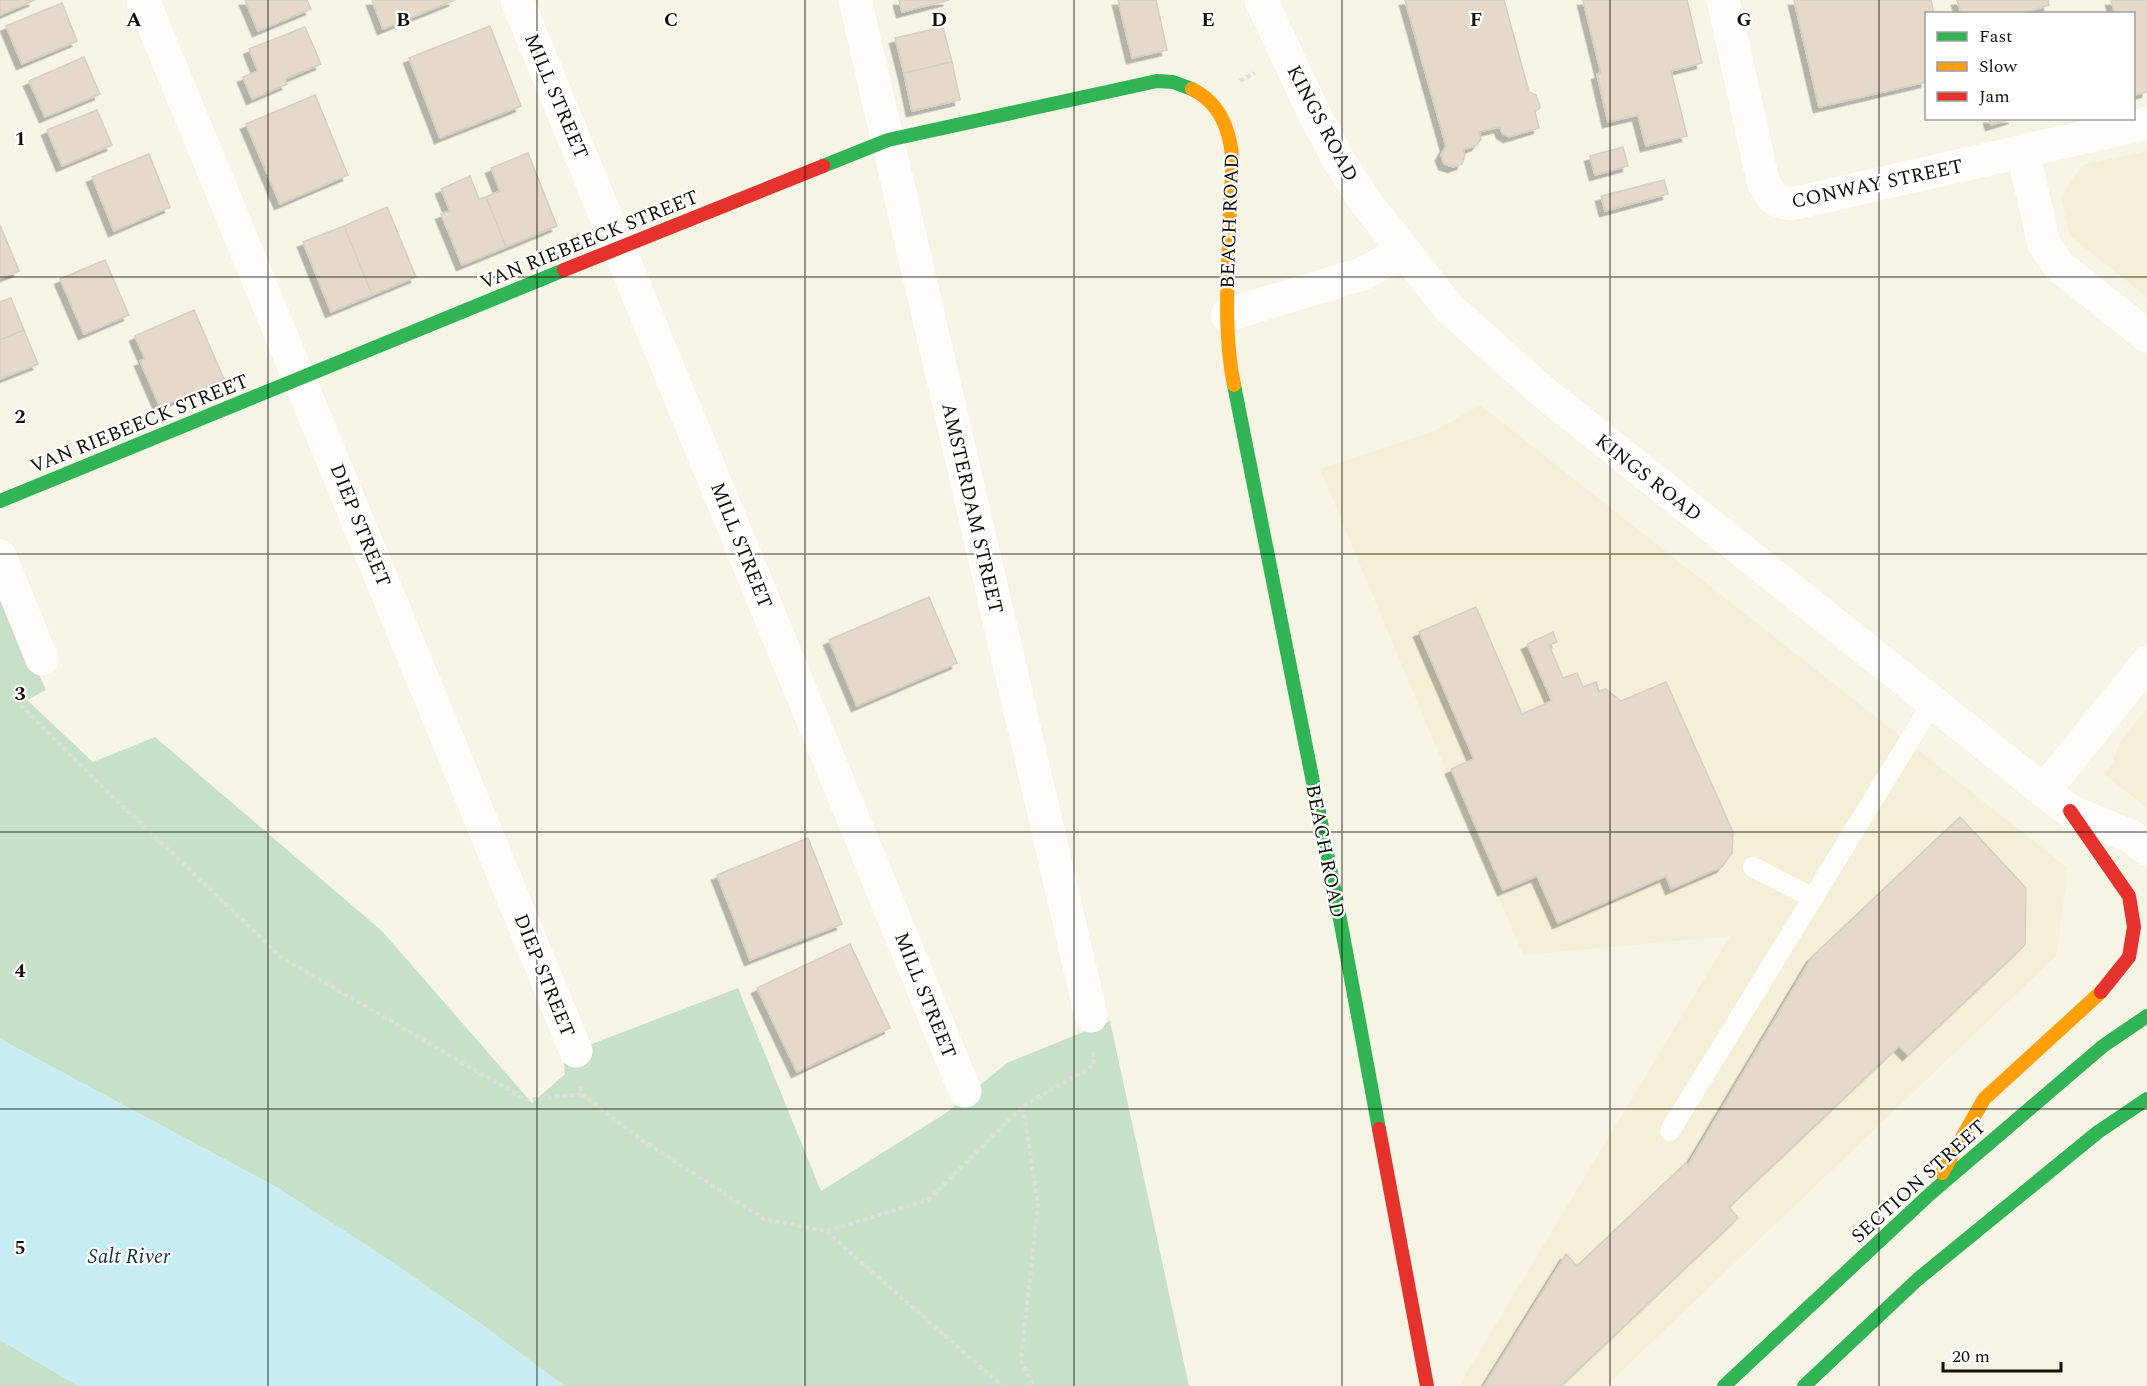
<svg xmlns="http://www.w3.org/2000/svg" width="2147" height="1386" viewBox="0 0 2147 1386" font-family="Spectral,serif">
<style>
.built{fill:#f4f0d7}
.green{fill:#c7e1c9}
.water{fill:#c8ecf4}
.building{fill:#e6d9c9;stroke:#d4d0c6;stroke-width:1.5;filter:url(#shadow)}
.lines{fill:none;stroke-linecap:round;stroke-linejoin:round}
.path{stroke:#deded9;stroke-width:4;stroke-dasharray:4.5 3;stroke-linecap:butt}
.lane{stroke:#fefdfb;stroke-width:20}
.street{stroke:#fefdfb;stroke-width:33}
.fast{stroke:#30b455;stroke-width:14}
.slow{stroke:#ff9f0a;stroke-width:14}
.jam{stroke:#e5322d;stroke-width:14}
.grid{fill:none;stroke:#121008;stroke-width:1.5;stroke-opacity:0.55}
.labels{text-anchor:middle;stroke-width:4.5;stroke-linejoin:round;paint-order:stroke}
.street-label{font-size:20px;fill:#121008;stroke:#fff}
.water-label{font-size:21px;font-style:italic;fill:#093542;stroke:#fff}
.grid-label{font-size:20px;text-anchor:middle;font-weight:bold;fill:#121008;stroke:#fff;stroke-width:4.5;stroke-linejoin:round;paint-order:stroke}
</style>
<defs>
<filter id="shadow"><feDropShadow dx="-5.5" dy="5.5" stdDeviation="0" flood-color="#0004"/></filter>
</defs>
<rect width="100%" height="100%" fill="#f6f4e5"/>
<!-- built -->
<g class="built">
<path d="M2147 151V297L2070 236 2061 198 2082 165Z"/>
<path d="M1480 405 2068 868 2056 956 1606 1386H1463L1461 1382 1730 936 1523 955 1320 469 1434 431Z"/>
<path d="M2147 708V808L2104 774 2112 765 2119 744Z"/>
</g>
<!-- green -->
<g class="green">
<path d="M0 589 46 690 27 700 93 762 155 737 382 931 532 1103 565 1074 563 1055 738 988 821 1191 946 1113 1007 1063 1110 1021 1189 1386H564L477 1321 387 1259 278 1188 0 1039Z"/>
<path d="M0 1340 79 1386H0Z"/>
</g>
<!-- water -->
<path class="water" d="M0 1039 278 1188 387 1259 477 1321 564 1386H79L0 1340Z"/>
<!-- building -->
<g class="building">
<path d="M0 0H35L0 15Z"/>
<path d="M245 0H307L311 9 258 31Z"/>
<path d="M372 0H455L383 29Z"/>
<path d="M899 0H949L902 12Z"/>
<path d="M1118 0H1156L1167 50 1132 58Z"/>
<path d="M1405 0H1504L1529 92 1536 95 1540 107 1535 112 1539 128 1509 137 1502 133 1500 127 1479 132 1481 139 1477 145 1463 150 1465 155 1462 164 1453 167 1444 164 1441 155 1446 146Z"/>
<path d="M1583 0H1687L1702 63 1671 71 1687 136 1646 146 1638 115 1608 122 1597 74 1601 73Z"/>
<path d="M1794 0H1931L1934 14H1926V82L1819 107Z"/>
<path d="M1957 0H2048L2049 5 2021 14H1961Z"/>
<path d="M2111 0H2147V92L2134 95V14H2115Z"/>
<path d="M62 3 77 41 22 64 6 26Z"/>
<path d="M490 26 521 106 440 138 409 58Z"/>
<path d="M305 27 321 64 285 79 287 84 252 99 243 77 258 71 249 49Z"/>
<path d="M943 27 952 62 904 73 895 38Z"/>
<path d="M84 57 100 94 45 117 29 81Z"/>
<path d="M952 62 960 100 912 111 904 73Z"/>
<path d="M315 95 348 175 280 204 246 124Z"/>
<path d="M97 110 112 145 62 166 47 130Z"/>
<path d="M1989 118H2014L1991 125Z"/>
<path d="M1623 147 1628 166 1595 175 1590 156Z"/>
<path d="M528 153 557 226 506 247 486 197 500 191 491 168Z"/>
<path d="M149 154 170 207 114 231 92 177Z"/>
<path d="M470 176 479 199 486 197 506 247 462 265 441 214 450 211 441 189Z"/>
<path d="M1664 180 1668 194 1605 211 1601 196Z"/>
<path d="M387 207 416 277 372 295 344 226Z"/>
<path d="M0 225 19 271 0 278Z"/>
<path d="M344 226 372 295 331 312 303 242Z"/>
<path d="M105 260 129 315 84 334 60 279Z"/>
<path d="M11 298 24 330 0 340V302Z"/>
<path d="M194 310 224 379 160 407 140 361 145 359 135 336Z"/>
<path d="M24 330 38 364 0 379V340Z"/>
<path d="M929 597 957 663 857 706 829 640Z"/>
<path d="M1476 607 1522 714 1552 701 1527 644 1553 632 1557 642 1549 645 1563 678 1577 673 1583 687 1596 682 1599 691 1606 689 1621 701 1666 682 1733 832 1732 853 1722 867 1671 889 1666 876 1558 923 1537 876 1503 890 1451 769 1474 759 1419 632Z"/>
<path d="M1960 817 2026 888 2025 945 1908 1055 1899 1046 1729 1207 1738 1218 1561 1386H1484L1566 1254 1577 1266 1686 1163 1688 1165 1812 957Z"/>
<path d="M808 838 842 924 750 960 717 875Z"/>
<path d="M850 944 890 1028 797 1072 757 988Z"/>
</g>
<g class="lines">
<!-- path -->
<g class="path">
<path d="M1240 81 1254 73"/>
<path d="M20 688 13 697 107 791 281 957 526 1100 582 1094 580 1086"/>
<path d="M582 1094 643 1141 764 1219 826 1231 1002 1386"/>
<path d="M1023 1107 1038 1205 1021 1360 1033 1386"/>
<path d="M827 1231 928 1200 1023 1106 1094 1065 1093 1052"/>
</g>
<!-- lane -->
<g class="lane">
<path d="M1753 867 1813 898"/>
<path d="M1670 1131 1933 702"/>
</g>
<!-- street -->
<g class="street">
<path d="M143 0 576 1051"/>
<path d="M517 0 965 1091"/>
<path d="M855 0 1091 1016"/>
<path d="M1261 0 1311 107 1338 159 1364 200 1449 308 1542 391 2044 791 2070 811 2132 837 2147 849"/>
<path d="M1723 0 1763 181C1771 197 1772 201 1791 204L2147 123"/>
<path d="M2023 152 2044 244 2059 266 2147 336"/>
<path d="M1227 315 1362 274 1403 252"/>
<path d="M0 556 42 659"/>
<path d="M2044 791 2147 663"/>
</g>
<!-- fast -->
<g class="fast">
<path d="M823 166 888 140 1157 81 1173 82 1192 89"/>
<path d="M1234 385 1337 903 1379 1129"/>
<path d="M0 501 564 270"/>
<path d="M1724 1386 1931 1193 2103 1046 2147 1016"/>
<path d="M1804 1386 1918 1279 2098 1132 2147 1099"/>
</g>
<!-- slow -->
<g class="slow">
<path d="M1192 89C1212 99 1224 117 1229 138 1235 160 1231 184 1230 207 1229 265 1222 327 1234 385"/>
<path d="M1942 1173 1984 1099 2101 992"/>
</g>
<!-- jam -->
<g class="jam">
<path d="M564 270 823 166"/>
<path d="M2070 811 2129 896 2134 927 2129 957 2101 992"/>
<path d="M1379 1129 1427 1386"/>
</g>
</g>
<!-- grid -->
<path class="grid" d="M268 0V1386M537 0V1386M805 0V1386M1074 0V1386M1342 0V1386M1610 0V1386M1879 0V1386M0 277H2147M0 554H2147M0 832H2147M0 1109H2147"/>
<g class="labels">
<!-- street labels -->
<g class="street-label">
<text transform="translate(557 96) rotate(67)" y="7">MILL STREET</text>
<text transform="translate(1323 123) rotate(62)" y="7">KINGS ROAD</text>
<text transform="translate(1877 183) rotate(-12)" y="7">CONWAY STREET</text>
<text transform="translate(1229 221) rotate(-88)" y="7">BEACH ROAD</text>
<text transform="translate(589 239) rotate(-22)" y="7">VAN RIEBEECK STREET</text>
<text transform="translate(139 423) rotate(-22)" y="7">VAN RIEBEECK STREET</text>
<text transform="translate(1649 477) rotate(38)" y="7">KINGS ROAD</text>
<text transform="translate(973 508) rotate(77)" y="7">AMSTERDAM STREET</text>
<text transform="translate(361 525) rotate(68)" y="7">DIEP STREET</text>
<text transform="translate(742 545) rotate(68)" y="7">MILL STREET</text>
<text transform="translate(1326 851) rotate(79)" y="7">BEACH ROAD</text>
<text transform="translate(545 975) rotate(68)" y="7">DIEP STREET</text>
<text transform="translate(926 995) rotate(68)" y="7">MILL STREET</text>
<text transform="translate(1918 1181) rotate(-42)" y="7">SECTION STREET</text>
</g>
<!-- water labels -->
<g class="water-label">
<text x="129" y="1263">Salt River</text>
</g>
</g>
<g class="grid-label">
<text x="134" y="26">A</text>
<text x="403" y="26">B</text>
<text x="671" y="26">C</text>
<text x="939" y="26">D</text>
<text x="1208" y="26">E</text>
<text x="1476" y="26">F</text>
<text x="1744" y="26">G</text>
<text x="20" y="145">1</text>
<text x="20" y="423">2</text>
<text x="20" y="700">3</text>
<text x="20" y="977">4</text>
<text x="20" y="1254">5</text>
</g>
<!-- legend -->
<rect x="1925" y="12" width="210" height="108" fill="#ffffff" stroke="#a09f9c" stroke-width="1.5"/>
<rect x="1937" y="32" width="30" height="9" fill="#30b455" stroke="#a09f9c" stroke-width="1.5"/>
<text x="1979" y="42" font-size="18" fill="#121008">Fast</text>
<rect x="1937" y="62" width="30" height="9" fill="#ff9f0a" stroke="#a09f9c" stroke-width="1.5"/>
<text x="1979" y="72" font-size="18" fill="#121008">Slow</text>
<rect x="1937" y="92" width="30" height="9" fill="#e5322d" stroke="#a09f9c" stroke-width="1.5"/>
<text x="1979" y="102" font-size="18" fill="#121008">Jam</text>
<!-- scale -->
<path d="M1943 1362v9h118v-9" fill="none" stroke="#121008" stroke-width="3"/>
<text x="1952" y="1362" font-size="18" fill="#121008" stroke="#ffffff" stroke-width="4.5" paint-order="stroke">20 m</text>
</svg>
